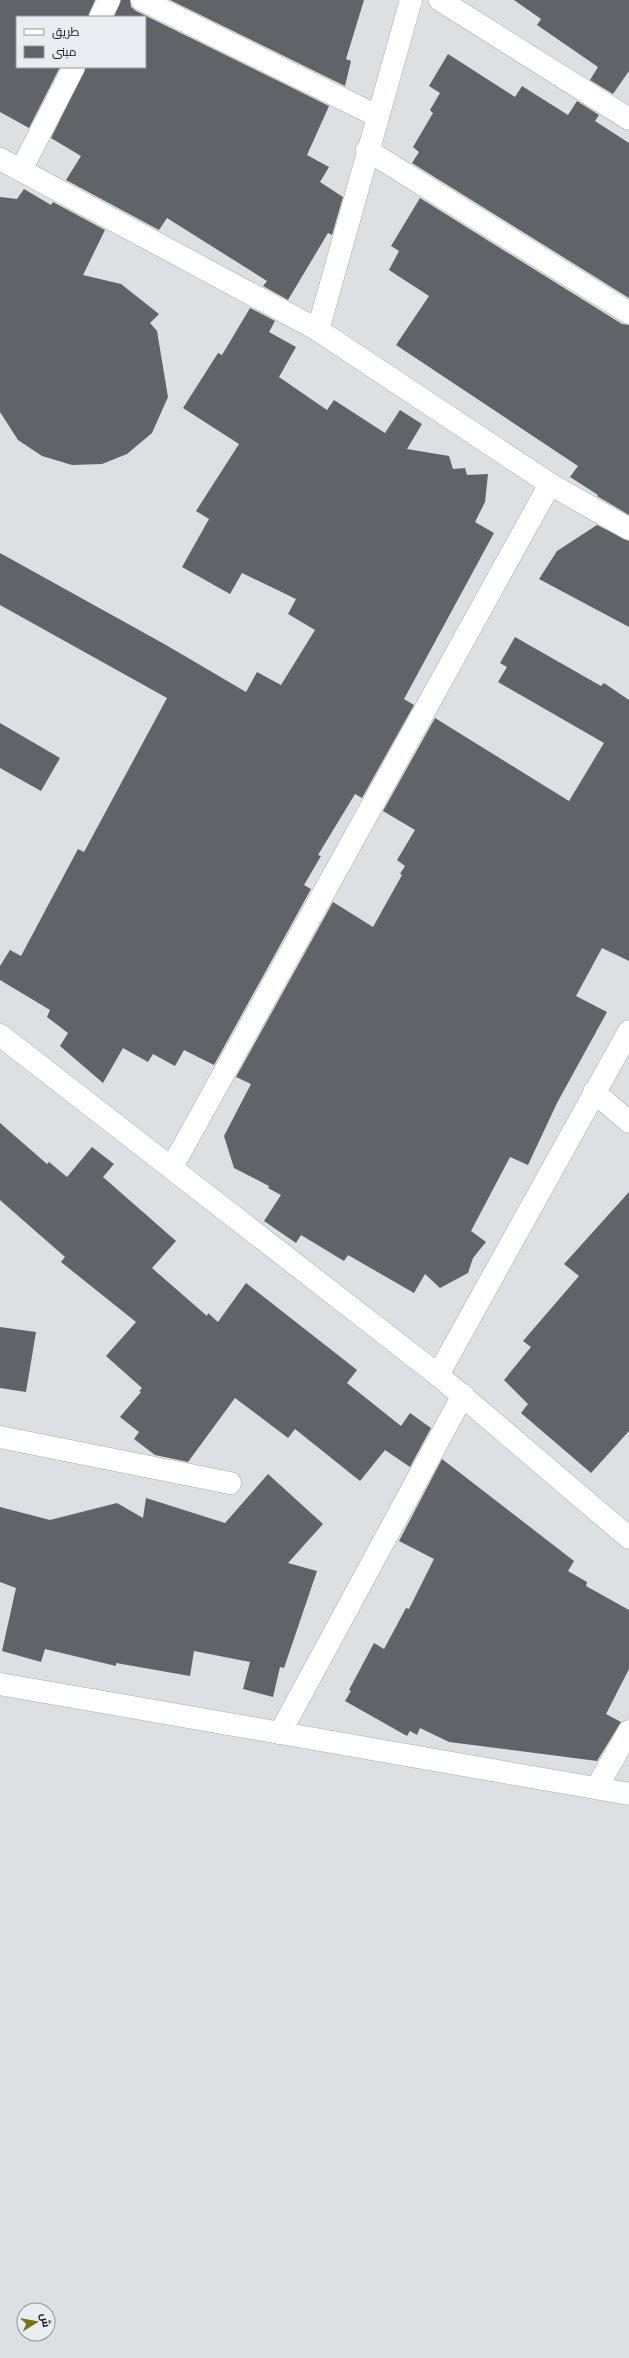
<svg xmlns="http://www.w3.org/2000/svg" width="629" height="2358" viewBox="0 0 629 2358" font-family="'Crimson Pro',Cairo,serif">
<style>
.building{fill:#606367}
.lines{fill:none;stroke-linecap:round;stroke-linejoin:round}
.street-casing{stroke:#a7abaf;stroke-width:23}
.street{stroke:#fff;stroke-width:22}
</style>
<rect width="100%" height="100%" fill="#dce0e3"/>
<!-- building -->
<g class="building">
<path d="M0 0H95L88 17H17V67H60L29 128 0 112Z"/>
<path d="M121 0H130L131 7 136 11 329 106 307 155 329 167 320 182 343 197 332 235 328 233 288 300 263 286 267 281 167 218 159 230 66 180 81 156 51 138 86 67H145V17H114Z"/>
<path d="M170 0H364L346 59 351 61 345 86Z"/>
<path d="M514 0H629V71L613 94 590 80 598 67 537 25 541 19Z"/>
<path d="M448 54 515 97 522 86 568 115 577 101 599 115 595 121 629 143V298L412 163 419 152 413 147 433 113 430 110 440 93 429 86Z"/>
<path d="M24 189 51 205 53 202 105 230 83 275 121 284 159 314 150 323 157 331 168 397 152 433 127 454 102 464 72 465 42 456 18 440 0 412V197L17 199Z"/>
<path d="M420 198 622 324 629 325V515L597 496 598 495 570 477 578 466 396 345 429 296 389 270 399 251 391 246Z"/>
<path d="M250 308 275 321 269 332 296 347 279 377 327 410 334 400 385 433 400 410 422 424 407 449 449 456 453 469 465 468 467 475 488 474 485 502 475 522 494 533 404 699 414 705 362 798 355 794 318 855 321 856 304 885 311 889 214 1065 184 1050 175 1066 153 1054 148 1062 123 1048 103 1083 60 1046 68 1033 47 1017 50 1010 0 980V966L10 950 21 956 78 849 84 852 167 698 0 605V553L166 645 246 692 257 672 281 685 315 630 288 614 296 599 242 573 230 594 182 567 209 519 196 511 239 444 183 408 218 353 222 355Z"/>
<path d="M597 525 629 541V627L539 579 557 551Z"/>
<path d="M515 637 601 686 604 683 629 700V961L602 948 576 996 607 1012 557 1103 528 1165 510 1157 471 1231 486 1242 473 1258 468 1273 440 1288 425 1274 414 1293 348 1255 344 1261 301 1235 296 1243 264 1221 281 1195 268 1188 269 1186 234 1168 224 1136 251 1084 236 1077 333 902 373 927 402 875 400 874 405 866 397 860 415 830 383 811 435 718 569 801 604 743 498 682 507 667 500 663Z"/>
<path d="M0 723 60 758 41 791 0 768Z"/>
<path d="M0 1123 47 1164 49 1162 67 1177 92 1147 114 1164 103 1177 176 1241 152 1268 207 1316 208 1313 218 1322 246 1283 357 1370 347 1383 401 1426 410 1413 431 1428 410 1467 385 1450 360 1481 295 1429 288 1438 235 1398 188 1462 155 1455 134 1439 139 1432 120 1417 141 1392 139 1391 142 1388 106 1356 136 1322 61 1262 65 1257 0 1200Z"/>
<path d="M629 1192V1431L591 1473 521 1413 528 1404 504 1380 531 1347 523 1341 579 1276 564 1264Z"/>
<path d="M0 1327 36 1332 26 1392 0 1388Z"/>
<path d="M442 1459 574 1561 568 1571 587 1582 586 1586 629 1610V1669L606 1714 621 1722 597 1761 449 1742 420 1728 417 1735 410 1731 407 1736 345 1701 351 1691 349 1690 374 1643 384 1649 406 1608 409 1609 434 1559 399 1541Z"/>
<path d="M268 1474 323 1524 288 1563 317 1571 284 1668 280 1667 273 1697 243 1689 250 1662 194 1651 190 1676 116 1663V1666L45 1649 41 1662 2 1651 16 1588 0 1582V1507L50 1520 117 1503 143 1518 146 1498 225 1523Z"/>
</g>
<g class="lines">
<defs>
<g id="street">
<path d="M142 0 377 116"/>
<path d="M440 0 629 119"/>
<path d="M100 17 109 0"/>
<path d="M367 150 629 313"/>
<path d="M0 159 318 330 550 484 629 529"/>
<path d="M21 170 74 67"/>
<path d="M318 330 411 0"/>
<path d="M0 1035 438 1375 629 1538"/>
<path d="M594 1092 629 1122"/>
<path d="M172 1167 550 484"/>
<path d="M438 1375 629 1031"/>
<path d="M0 1437 230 1483"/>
<path d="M0 1684 629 1794"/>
<path d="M280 1733 463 1395"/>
<path d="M597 1787 629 1731"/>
</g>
</defs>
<!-- street casing -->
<use href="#street" class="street-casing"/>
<!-- street -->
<use href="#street" class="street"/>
</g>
<!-- legend -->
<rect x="16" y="16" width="130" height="52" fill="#e9edf1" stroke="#95979a"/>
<rect x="24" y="29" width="20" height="6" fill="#ffffff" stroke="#95979a"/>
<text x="52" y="36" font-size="12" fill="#161718">طريق</text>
<rect x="24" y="46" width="20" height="12" fill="#606367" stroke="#95979a"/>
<text x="52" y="56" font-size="12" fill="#161718">مبنى</text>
<!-- north arrow -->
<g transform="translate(36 2322) rotate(79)"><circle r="19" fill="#e9edf1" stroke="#95979a"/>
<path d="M0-3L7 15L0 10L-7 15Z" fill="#77751a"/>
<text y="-6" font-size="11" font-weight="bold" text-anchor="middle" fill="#161718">ش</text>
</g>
</svg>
